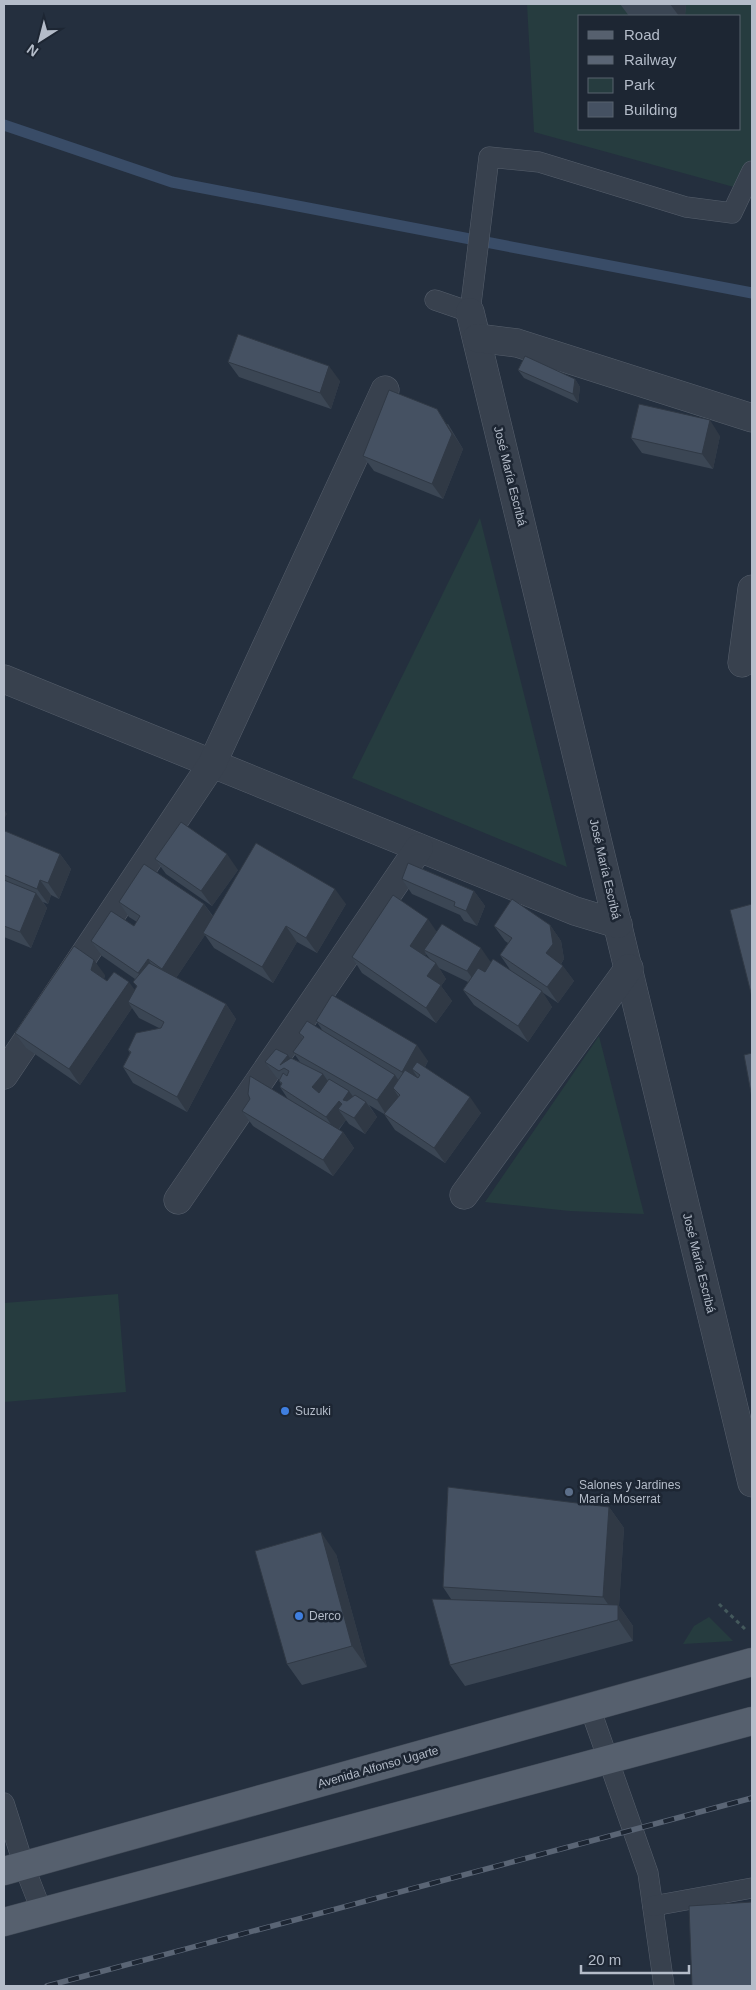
<svg xmlns="http://www.w3.org/2000/svg" width="756" height="1990" viewBox="0 0 756 1990" font-family="Arial,sans-serif">
<style>
.green{fill:#263c3f;fill-rule:evenodd}
.lines{fill:none;stroke-linecap:round;stroke-linejoin:round}
.stream{stroke:#394c67;stroke-width:11}
.lane-casing{stroke:#565f6c;stroke-width:21}
.street-casing{stroke:#565f6c;stroke-width:29}
.primary-casing{stroke:#414a57;stroke-width:29}
.path{stroke:#44595c;stroke-width:3;stroke-dasharray:4 4;stroke-linecap:butt}
.lane{stroke:#38414e;stroke-width:20}
.street{stroke:#38414e;stroke-width:28}
.primary{stroke:#56606e;stroke-width:28}
.rail-casing{stroke:#5a6575;stroke-width:5.5}
.rail{stroke:#1d2633;stroke-width:4;stroke-dasharray:11;stroke-linecap:butt}
.wall{fill:#3b4654;fill-rule:evenodd}
.shaded-wall{fill:#303945}
.building{fill:#455162;stroke:#303945}
.shop-dot{fill:#3f7fe0;stroke:#1d2633;stroke-width:2}
.service-dot{fill:#5c6f8a;stroke:#1d2633;stroke-width:2}
.labels{text-anchor:middle;stroke-width:5;stroke-linejoin:round;paint-order:stroke}
.street-label{font-size:12px;fill:#b4bcc9;stroke:#1d2633}
.poi-label{font-size:12px;fill:#b4bcc9;stroke:#1d2633;text-anchor:start}
</style>
<rect width="100%" height="100%" fill="#242f3e"/>
<!-- green -->
<g class="green">
<path d="M527 4H752V192L534 132ZM580 16H740V129H580Z"/>
<path d="M480 518 567 867 352 778Z"/>
<path d="M599 1036 644 1214 570 1211 485 1202Z"/>
<path d="M118 1294 126 1392 4 1402V1303Z"/>
<path d="M709 1617 733 1641 683 1644 694 1626Z"/>
</g>
<g class="lines">
<!-- stream -->
<path class="stream" d="M4 125 172 182 752 293"/>
<defs>
<g id="lane">
<path d="M435 300 470 312 489 157 539 162 686 207 732 213 752 171"/>
<path d="M590 1708 648 1873 664 1986"/>
<path d="M4 1803 24 1866 42 1912"/>
<path d="M653 1906 752 1888"/>
</g>
<g id="street">
<path d="M470 312 752 1483"/>
<path d="M477 338 517 343 752 418"/>
<path d="M742 663 752 589"/>
<path d="M4 679 575 911 618 924"/>
<path d="M4 1075 212 764 385 390"/>
<path d="M464 1195 629 968"/>
<path d="M178 1200 419 848"/>
</g>
<g id="primary">
<path d="M4 1871 752 1662"/>
<path d="M4 1922 752 1721"/>
</g>
</defs>
<!-- lane casing -->
<use href="#lane" class="lane-casing"/>
<!-- street casing -->
<use href="#street" class="street-casing"/>
<!-- primary casing -->
<use href="#primary" class="primary-casing"/>
<!-- path -->
<path class="path" d="M719 1604 746 1630"/>
<!-- lane -->
<use href="#lane" class="lane"/>
<!-- street -->
<use href="#street" class="street"/>
<!-- primary -->
<use href="#primary" class="primary"/>
<defs>
<path id="rail" d="M47 1986 752 1798"/>
</defs>
<!-- rail casing -->
<use href="#rail" class="rail-casing"/>
<!-- rail -->
<use href="#rail" class="rail"/>
</g>
<!-- wall -->
<g class="wall">
<path d="M620 4H686L685 16H629Z"/>
<path d="M228 362 340 381 331 409 239 377Z"/>
<path d="M518 370 575 379 580 387 578 403 524 378Z"/>
<path d="M448 424 463 449 443 499 374 471 363 456Z"/>
<path d="M720 436 713 469 642 453 631 438Z"/>
<path d="M4 834 60 854 71 869 59 899 51 895 48 904 43 902 47 908 31 948 4 937Z"/>
<path d="M155 859 238 870 212 906 166 874Z"/>
<path d="M402 879 474 891 485 906 477 926 464 921 460 915 412 894Z"/>
<path d="M119 902 204 904 213 916 346 904 317 953 297 942 273 983 214 948 205 935 176 978 226 1004 236 1019 187 1112 133 1083 123 1067 130 1053 128 1050 159 1028 139 1018 132 1008 80 1085 26 1048 15 1033 105 975 104 979 107 981 135 990 137 987 133 982 135 979 102 956 91 941 134 926 137 922 129 917Z"/>
<path d="M550 925 561 941 564 959 561 964 574 981 558 1003 542 992 552 1007 528 1042 474 1005 463 990 468 982 439 968 446 979 441 986 452 1001 436 1023 362 973 352 957 437 931 491 962 511 971 500 955 508 943 505 941 494 926ZM426 954 431 960 425 956Z"/>
<path d="M316 1021 428 1061 425 1067 481 1113 445 1163 395 1130 384 1114 369 1105 377 1117 365 1134 349 1124 346 1120 339 1130 343 1132 354 1148 333 1176 253 1126 242 1111 288 1099 280 1087 281 1084 279 1081 280 1080 276 1077 265 1062 288 1055 291 1058 300 1062 293 1052 303 1039 299 1033 323 1031Z"/>
<path d="M609 1507 624 1528 619 1606 633 1626V1641L465 1686 450 1665 451 1599 443 1587Z"/>
<path d="M336 1554 367 1667 302 1685 287 1664Z"/>
</g>
<!-- shaded-wall -->
<g class="shaded-wall">
<path d="M670 4H686L685 16H679Z"/>
<path d="M329 366 340 381 331 409 320 393Z"/>
<path d="M575 379 580 387 578 403 573 394Z"/>
<path d="M437 409 463 449 443 499 432 484Z"/>
<path d="M710 420 720 436 713 469 702 454Z"/>
<path d="M4 809 7 814 4 819Z"/>
<path d="M60 854 71 869 59 899 48 883Z"/>
<path d="M227 854 238 870 212 906 201 891Z"/>
<path d="M40 880 51 895 48 904 37 889Z"/>
<path d="M335 889 346 904 317 953 306 938Z"/>
<path d="M474 891 485 906 477 926 466 911Z"/>
<path d="M36 893 47 908 31 948 20 932Z"/>
<path d="M204 904 215 920 203 933 205 935 172 984 162 969Z"/>
<path d="M428 919 439 935 424 950 426 954 421 962 410 946Z"/>
<path d="M550 925 561 941 564 959 557 969 546 953Z"/>
<path d="M286 926 297 942 273 983 262 967Z"/>
<path d="M481 948 492 964 478 986 467 971Z"/>
<path d="M148 959 158 975 149 988 138 973Z"/>
<path d="M94 960 105 975 102 985 91 970Z"/>
<path d="M436 963 446 979 441 986 452 1001 436 1023 426 1008 427 976Z"/>
<path d="M563 966 574 981 558 1003 547 987Z"/>
<path d="M129 982 140 997 128 1002 132 1008 80 1085 69 1069Z"/>
<path d="M542 991 552 1007 528 1042 518 1026Z"/>
<path d="M226 1004 236 1019 187 1112 177 1097Z"/>
<path d="M417 1045 428 1061 420 1075 412 1069 418 1078 413 1087 402 1072Z"/>
<path d="M288 1055 299 1070 289 1071 280 1065Z"/>
<path d="M323 1074 334 1090 323 1103 312 1087Z"/>
<path d="M395 1075 406 1091 400 1095 393 1088 400 1099 387 1116 377 1100Z"/>
<path d="M349 1091 360 1106 343 1100Z"/>
<path d="M470 1097 481 1113 445 1163 434 1148Z"/>
<path d="M339 1101 349 1115 338 1109 346 1120 336 1132 326 1117Z"/>
<path d="M366 1102 377 1117 365 1134 354 1118Z"/>
<path d="M343 1132 354 1148 333 1176 323 1160Z"/>
<path d="M609 1507 624 1528 619 1606 633 1626V1641L603 1597Z"/>
<path d="M321 1532 336 1554 367 1667 352 1646Z"/>
</g>
<!-- building -->
<g class="building">
<path d="M238 334 329 366 320 393 228 362Z"/>
<path d="M525 356 575 379 573 394 518 370Z"/>
<path d="M389 390 437 409 452 434 432 484 363 456Z"/>
<path d="M639 404 710 420 702 454 631 438Z"/>
<path d="M181 822 227 854 201 891 155 859Z"/>
<path d="M5 831 60 854 48 883 40 880 37 889 4 875V834Z"/>
<path d="M256 843 335 889 306 938 286 926 262 967 203 933Z"/>
<path d="M408 863 474 891 466 911 454 906 455 902 402 879Z"/>
<path d="M144 864 204 904 162 969 148 959 138 973 91 941 111 911 134 926 140 916 119 902Z"/>
<path d="M4 880 36 893 20 932 4 926Z"/>
<path d="M393 895 428 919 410 946 436 963 427 976 441 985 426 1008 352 957Z"/>
<path d="M512 899 550 925 553 944 546 953 563 966 547 987 500 955 512 938 494 926Z"/>
<path d="M752 904V997L730 910Z"/>
<path d="M442 924 481 948 467 971 424 950Z"/>
<path d="M74 946 94 960 91 970 107 981 114 972 129 982 69 1069 15 1033Z"/>
<path d="M493 959 542 991 518 1026 463 990 478 968 485 972Z"/>
<path d="M149 963 226 1004 177 1097 123 1067 131 1052 128 1050 136 1033 161 1028 164 1022 128 1002 137 986 133 982Z"/>
<path d="M332 995 417 1045 402 1072 316 1021Z"/>
<path d="M307 1021 395 1075 377 1100 293 1052 304 1037 299 1033Z"/>
<path d="M276 1049 288 1055 280 1065 291 1058 323 1074 312 1087 319 1093 329 1079 349 1091 343 1100 347 1101 355 1095 366 1102 354 1118 338 1109 342 1104 339 1101 326 1117 280 1087 282 1083 279 1081 283 1073 287 1076 289 1071 284 1068 279 1071 265 1062Z"/>
<path d="M752 1053V1098L744 1055Z"/>
<path d="M417 1062 470 1097 434 1148 384 1114 400 1095 393 1088 405 1070 418 1078 420 1075 412 1069Z"/>
<path d="M250 1076 343 1132 323 1160 242 1111 250 1099 248 1094Z"/>
<path d="M448 1487 609 1507 603 1597 443 1587Z"/>
<path d="M321 1532 352 1646 287 1664 255 1551Z"/>
<path d="M432 1599 618 1605V1620L450 1665Z"/>
<path d="M752 1902V1986H692L689 1906Z"/>
</g>
<!-- markers -->
<g class="shop-dot">
<circle cx="285" cy="1411" r="5"/>
<circle cx="299" cy="1616" r="5"/>
</g>
<circle class="service-dot" cx="569" cy="1492" r="5"/>
<g class="labels">
<!-- street labels -->
<g class="street-label">
<text transform="translate(510 476) rotate(76)" y="4">José María Escribá</text>
<text transform="translate(605 869) rotate(77)" y="4">José María Escribá</text>
<text transform="translate(699 1263) rotate(76)" y="4">José María Escribá</text>
<text transform="translate(378 1767) rotate(-16)" y="4">Avenida Alfonso Ugarte</text>
</g>
<!-- poi labels -->
<g class="poi-label">
<text x="295" y="1415">Suzuki</text>
<text x="579" y="1489">Salones y Jardines<tspan x="579" dy="14">María Moserrat</tspan></text>
<text x="309" y="1620">Derco</text>
</g>
</g>
<!-- border -->
<rect width="756" height="1990" fill="none" stroke="#b4bcc9" stroke-width="10"/>
<!-- legend -->
<rect x="578" y="15" width="162" height="115" fill="#1d2633" stroke="#59626f"/>
<rect x="588" y="31" width="25" height="8" fill="#56606e" stroke="#59626f"/>
<text x="624" y="40" font-size="15" fill="#b4bcc9">Road</text>
<rect x="588" y="56" width="25" height="8" fill="#5a6575" stroke="#59626f"/>
<text x="624" y="65" font-size="15" fill="#b4bcc9">Railway</text>
<rect x="588" y="78" width="25" height="15" fill="#263c3f" stroke="#59626f"/>
<text x="624" y="90" font-size="15" fill="#b4bcc9">Park</text>
<rect x="588" y="102" width="25" height="15" fill="#455162" stroke="#59626f"/>
<text x="624" y="115" font-size="15" fill="#b4bcc9">Building</text>
<!-- north arrow -->
<g transform="translate(40 40) rotate(216)" stroke="#1d2633" stroke-width="4" paint-order="stroke">
<path d="M0-4L9 19L0 12L-9 19Z" fill="#b4bcc9"/>
<text y="-8" font-size="14" font-weight="bold" text-anchor="middle" fill="#b4bcc9">N</text>
</g>
<!-- scale -->
<path d="M581 1965v8h108v-8" fill="none" stroke="#b4bcc9" stroke-width="2.5"/>
<text x="588" y="1965" font-size="15" fill="#b4bcc9" stroke="#1d2633" stroke-width="4" paint-order="stroke">20 m</text>
</svg>
